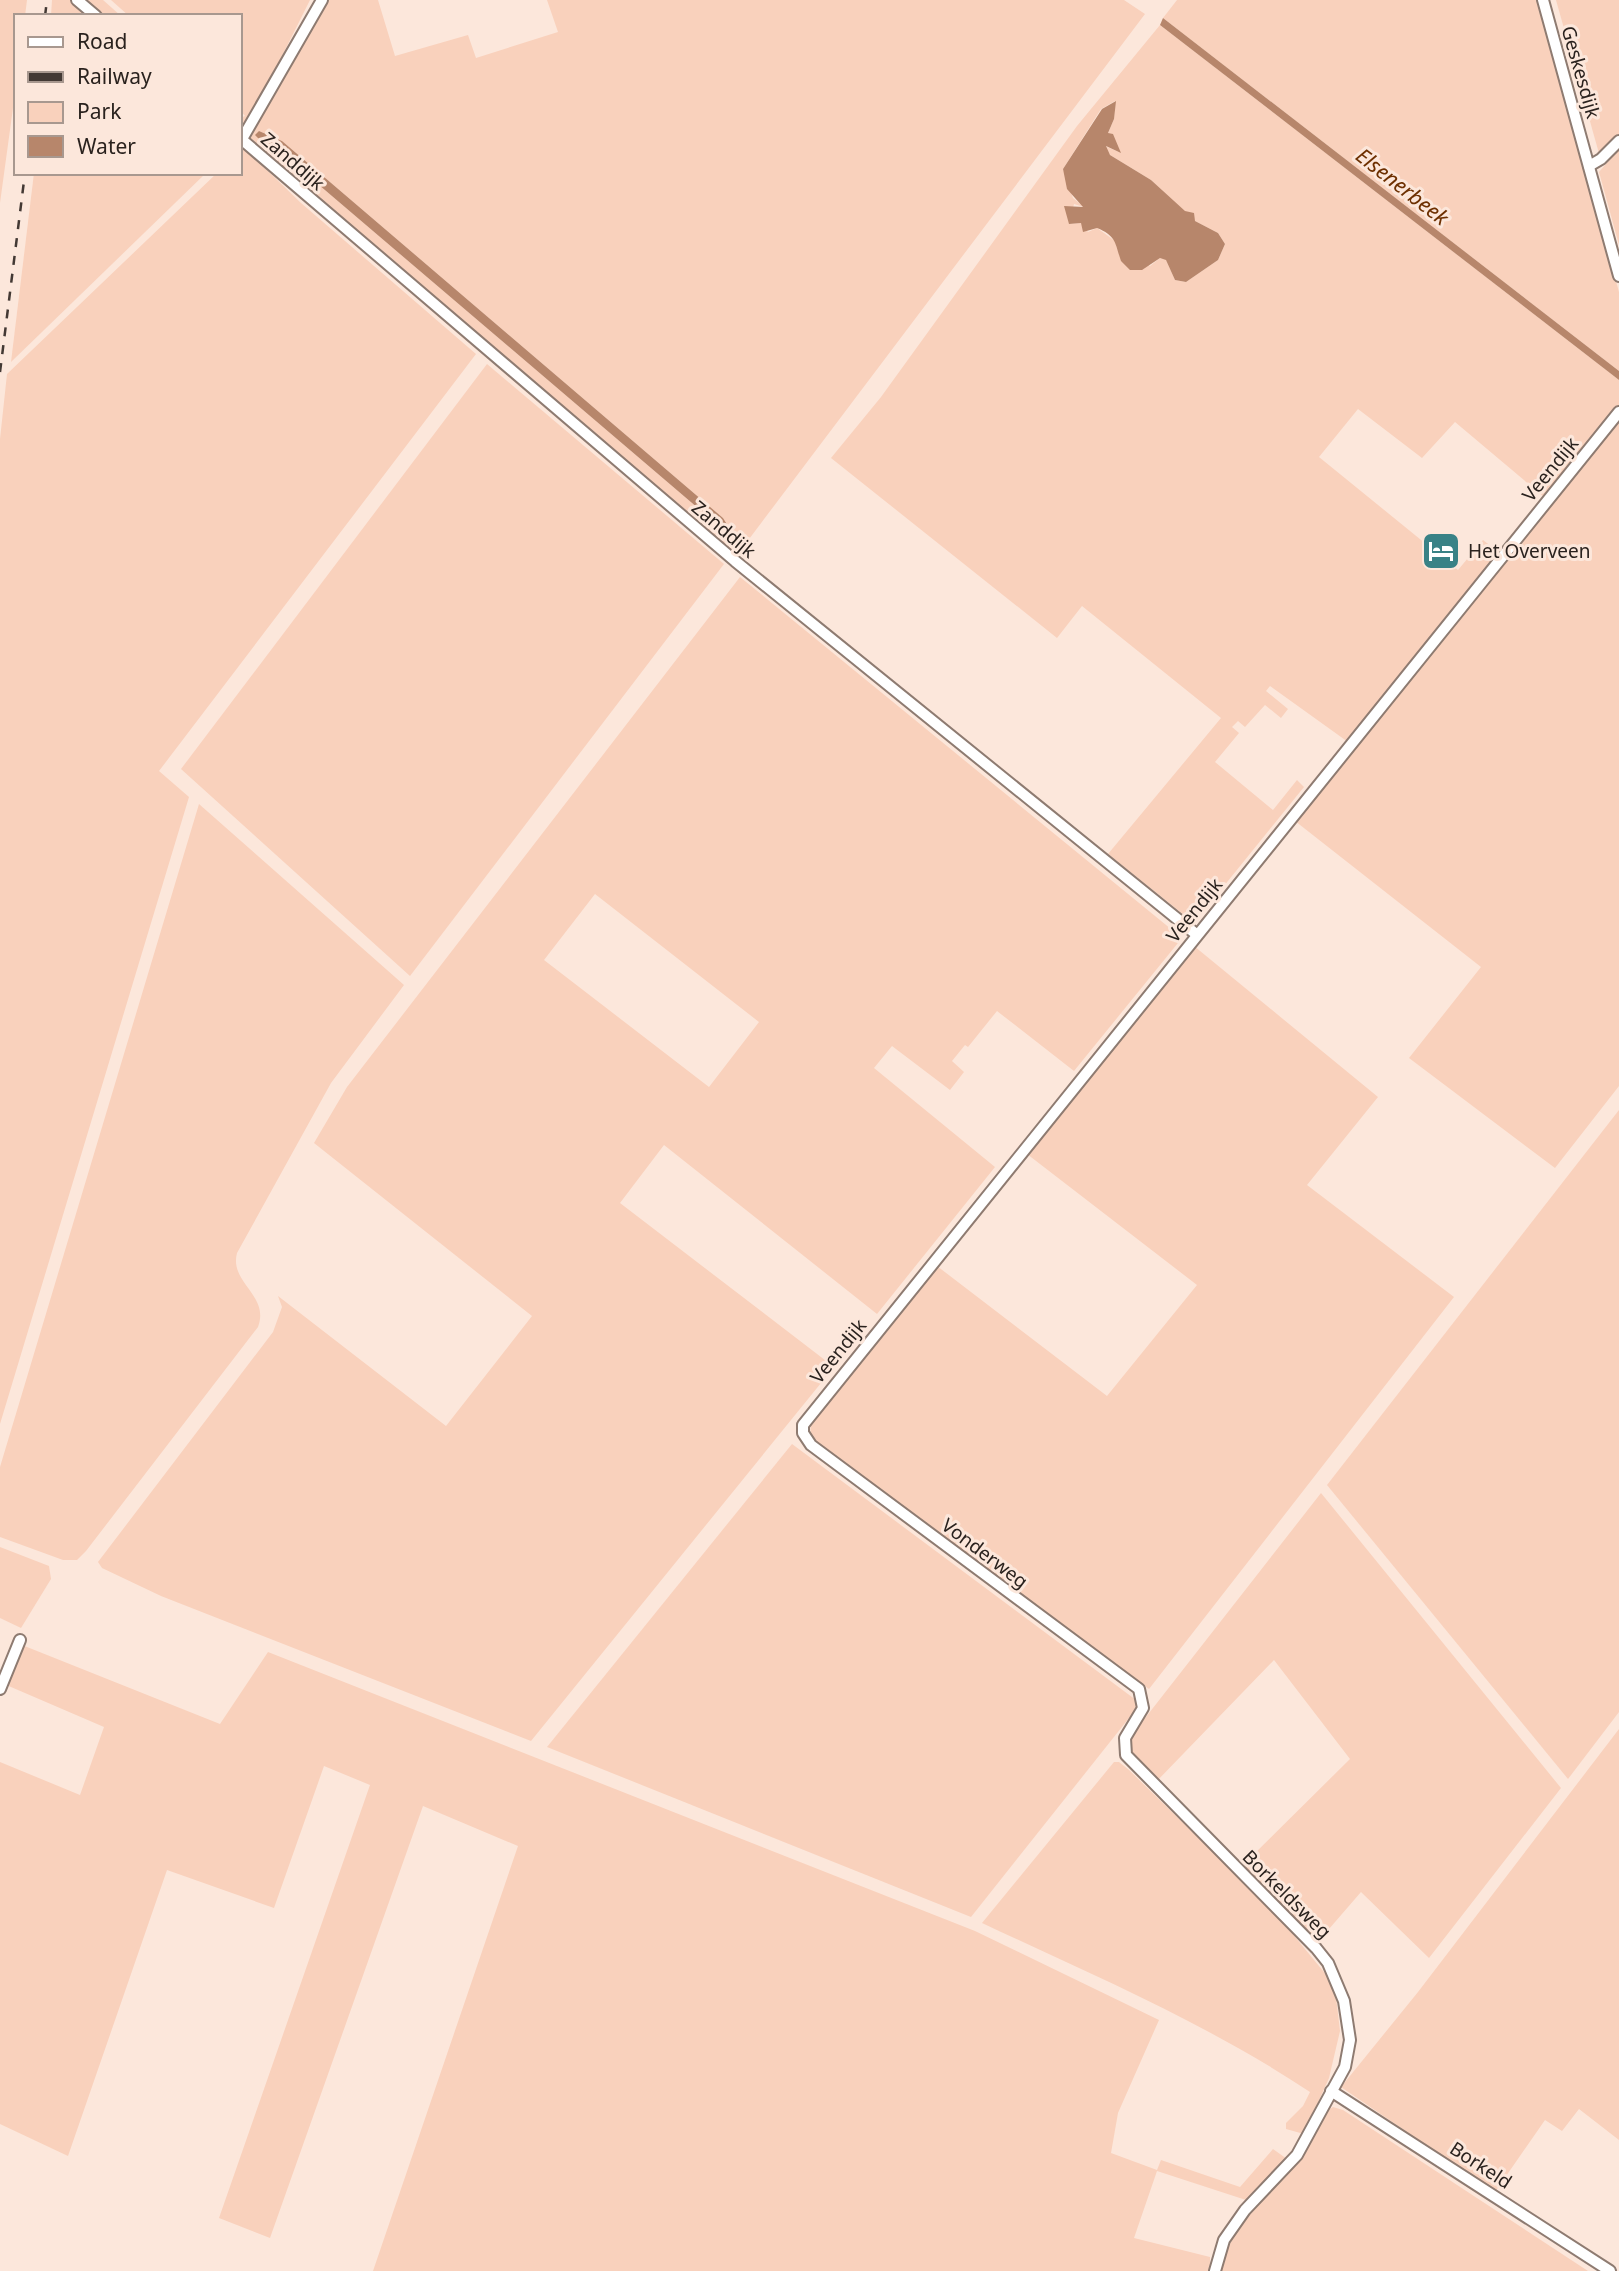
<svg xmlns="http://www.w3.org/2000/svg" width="1619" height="2271" viewBox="0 0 1619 2271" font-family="'Noto Sans',sans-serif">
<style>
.green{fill:#f9d1bc;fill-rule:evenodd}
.water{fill:#b7866b}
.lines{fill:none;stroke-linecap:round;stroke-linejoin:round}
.minor-casing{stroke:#8e7b71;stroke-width:14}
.minor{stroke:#fff;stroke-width:10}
.rail{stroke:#433934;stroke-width:2.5;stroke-dasharray:9 9;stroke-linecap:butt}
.labels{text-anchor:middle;stroke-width:6;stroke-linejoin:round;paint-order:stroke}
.street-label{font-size:19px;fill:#2a221e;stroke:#fce7db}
.poi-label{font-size:19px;fill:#2a221e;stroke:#fce7db;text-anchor:start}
.water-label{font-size:21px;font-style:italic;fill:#6e3001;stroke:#fce7db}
</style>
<rect width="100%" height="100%" fill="#fce7db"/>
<!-- green -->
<g class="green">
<path d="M0 0H27L25 16H16V86L0 203Z"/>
<path d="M52 0H71L89 16H51Z"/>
<path d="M82 0H103L121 16H101Z"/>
<path d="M111 0H310L249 122 240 132V118L245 116 240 110V16H129Z"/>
<path d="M328 0H378L395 56 468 35 476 58 558 32 547 0H1124L1145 14 737 555 248 139ZM259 131 282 141 723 518 740 545 737 547 719 526 278 150 258 138Z"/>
<path d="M1177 0H1538L1619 292V371L1163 18Z"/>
<path d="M1556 0H1619V135L1600 157Z"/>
<path d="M1160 25 1619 380V405L1544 497 1455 422 1422 458 1358 409 1319 457 1458 570 1483 540 1500 553 1348 742 1270 686 1266 691 1288 709 1281 718 1265 705 1245 727 1238 721 1232 727 1239 733 1215 762 1273 810 1297 780 1304 787 1194 923 1108 854 1221 718 1082 606 1057 638 831 458 881 397 1077 126ZM1115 101 1114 119 1108 133 1119 152 1105 146 1110 155 1151 180 1195 221 1218 233 1225 244 1218 260 1186 282 1175 280 1166 259 1160 258 1150 266 1097 228 1088 232 1081 223 1069 224 1074 204 1084 207 1073 198 1063 169 1101 109Z"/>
<path d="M242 146 301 203 476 354 159 771 189 797 0 1424V439L7 374 217 173H240Z"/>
<path d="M1619 149V245L1599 172Z"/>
<path d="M34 173H206L11 362Z"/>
<path d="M487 364 724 564 410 976 181 769Z"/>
<path d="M1619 417V1086L1555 1168 1409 1058 1481 967 1295 821Z"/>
<path d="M740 577 1182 938 1074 1071 997 1011 968 1047 965 1045 952 1061 964 1072 950 1090 892 1046 874 1068 995 1167 877 1314 664 1145 620 1203 834 1367 531 1741 161 1596 102 1568 98 1562 273 1332 282 1307 278 1296 446 1426 532 1316 314 1143 347 1087ZM595 894 759 1022 709 1087 544 960Z"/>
<path d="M199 804 404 985 331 1083 237 1253C229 1283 270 1295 258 1327L86 1551 77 1560H63L0 1537V1467Z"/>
<path d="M1194 946 1378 1097 1307 1185 1454 1297 1149 1689 810 1439 811 1421 937 1266 1107 1396 1197 1285 1027 1154Z"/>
<path d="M1619 1110V1712L1568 1779 1327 1485Z"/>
<path d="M792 1444 1136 1700 1137 1707 1133 1713 971 1917 547 1747Z"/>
<path d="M1321 1493 1561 1788 1429 1958 1361 1892 1316 1944 1241 1867 1350 1759 1274 1660 1155 1783 1128 1749 1135 1731Z"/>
<path d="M0 1547 49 1566 51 1579 21 1628 0 1618Z"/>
<path d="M22 1645 220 1724 268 1652 975 1931 1159 2020 1118 2113 1111 2153 1157 2170 1161 2160 1240 2187 1273 2149 1287 2159 1246 2200 1157 2171 1134 2238 1210 2257V2271H373L518 1846 423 1806 270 2238 219 2218 370 1785 324 1766 274 1908 167 1870 68 2156 0 2124V1762L80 1795 104 1727 4 1684Z"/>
<path d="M1619 1729V2140L1579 2109 1562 2131 1545 2120 1495 2192 1341 2087 1418 1992Z"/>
<path d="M1114 1762H1119L1129 1770 1277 1915 1328 1977 1336 1997 1340 2031 1329 2078 1304 2134 1286 2129V2123L1303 2106 1310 2092C1208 2024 1093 1975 982 1923Z"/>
<path d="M1333 2107 1343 2110 1588 2271H1219C1230 2220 1269 2191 1302 2153 1313 2141 1319 2125 1327 2111Z"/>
</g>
<!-- water -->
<g class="water">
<path d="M1163 18 1619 371V380L1160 25Z"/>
<path d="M1116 101 1114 119 1108 133 1113 134 1121 153 1106 146 1110 155 1151 180 1185 211 1194 213 1195 221 1218 233 1225 244 1218 260 1186 282 1175 280 1166 260 1160 258 1142 270H1130L1121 261C1115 244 1117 236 1097 228L1083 232 1081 223 1069 224 1064 206 1083 207 1067 189 1063 169 1102 109Z"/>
<path d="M259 131 282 141 723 518 740 545 737 547 719 526 278 150 258 138 255 135Z"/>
</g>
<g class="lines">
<defs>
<g id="minor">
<path d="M77 0 96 16"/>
<path d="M1543 0 1619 276"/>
<path d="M240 138 735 561 1196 934"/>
<path d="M242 139 322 0"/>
<path d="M1589 166 1601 159 1619 141"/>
<path d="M0 1689 20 1640"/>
<path d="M1331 2091 1610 2271"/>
<path d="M1215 2271 1224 2240 1245 2210 1297 2155 1345 2067 1350 2040 1344 2001 1328 1963 1316 1948 1126 1755 1125 1738 1143 1708 1139 1689 811 1445 803 1433V1425L1619 412"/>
</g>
</defs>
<!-- minor casing -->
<use href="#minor" class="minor-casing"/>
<!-- minor -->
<use href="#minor" class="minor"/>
<!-- rail -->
<g class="rail">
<path d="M45 16 47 0"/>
<path d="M0 372 25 173"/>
</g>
</g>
<!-- icons -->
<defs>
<symbol id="hotel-square" viewBox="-11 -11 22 22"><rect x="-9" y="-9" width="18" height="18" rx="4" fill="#398286" stroke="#fce7db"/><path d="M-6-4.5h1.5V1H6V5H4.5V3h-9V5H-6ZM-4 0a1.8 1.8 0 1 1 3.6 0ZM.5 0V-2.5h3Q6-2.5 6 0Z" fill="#fff"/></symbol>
</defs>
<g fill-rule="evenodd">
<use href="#hotel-square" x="1419" y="529" width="44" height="44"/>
</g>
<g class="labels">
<!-- street labels -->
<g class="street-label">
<text transform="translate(1581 72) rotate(74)" y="7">Geskesdijk</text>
<text transform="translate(293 161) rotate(41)" y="7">Zanddijk</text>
<text transform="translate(1550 469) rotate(-51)" y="7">Veendijk</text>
<text transform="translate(724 529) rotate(40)" y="7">Zanddijk</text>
<text transform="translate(1194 910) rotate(-51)" y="7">Veendijk</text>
<text transform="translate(838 1351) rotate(-51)" y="7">Veendijk</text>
<text transform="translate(985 1553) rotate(37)" y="7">Vonderweg</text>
<text transform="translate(1287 1894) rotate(45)" y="7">Borkeldsweg</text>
<text transform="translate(1481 2165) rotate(33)" y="7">Borkeld</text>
</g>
<!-- poi labels -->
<g class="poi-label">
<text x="1468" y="558">Het Overveen</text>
</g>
<!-- water labels -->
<g class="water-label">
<text transform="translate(1402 187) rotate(38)" y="7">Elsenerbeek</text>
</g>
</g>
<!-- legend -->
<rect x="14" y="14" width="228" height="161" fill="#fce7db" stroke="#a8988f" stroke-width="2"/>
<rect x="28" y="37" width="35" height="10" fill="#ffffff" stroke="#a8988f" stroke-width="2"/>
<text x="77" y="49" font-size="21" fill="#2a221e">Road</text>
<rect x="28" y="72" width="35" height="10" fill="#433934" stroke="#a8988f" stroke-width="2"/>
<text x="77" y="84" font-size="21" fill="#2a221e">Railway</text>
<rect x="28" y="102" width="35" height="21" fill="#f9d1bc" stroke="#a8988f" stroke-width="2"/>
<text x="77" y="119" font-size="21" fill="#2a221e">Park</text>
<rect x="28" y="136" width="35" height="21" fill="#b7866b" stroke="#a8988f" stroke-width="2"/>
<text x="77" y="154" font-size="21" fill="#2a221e">Water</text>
</svg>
